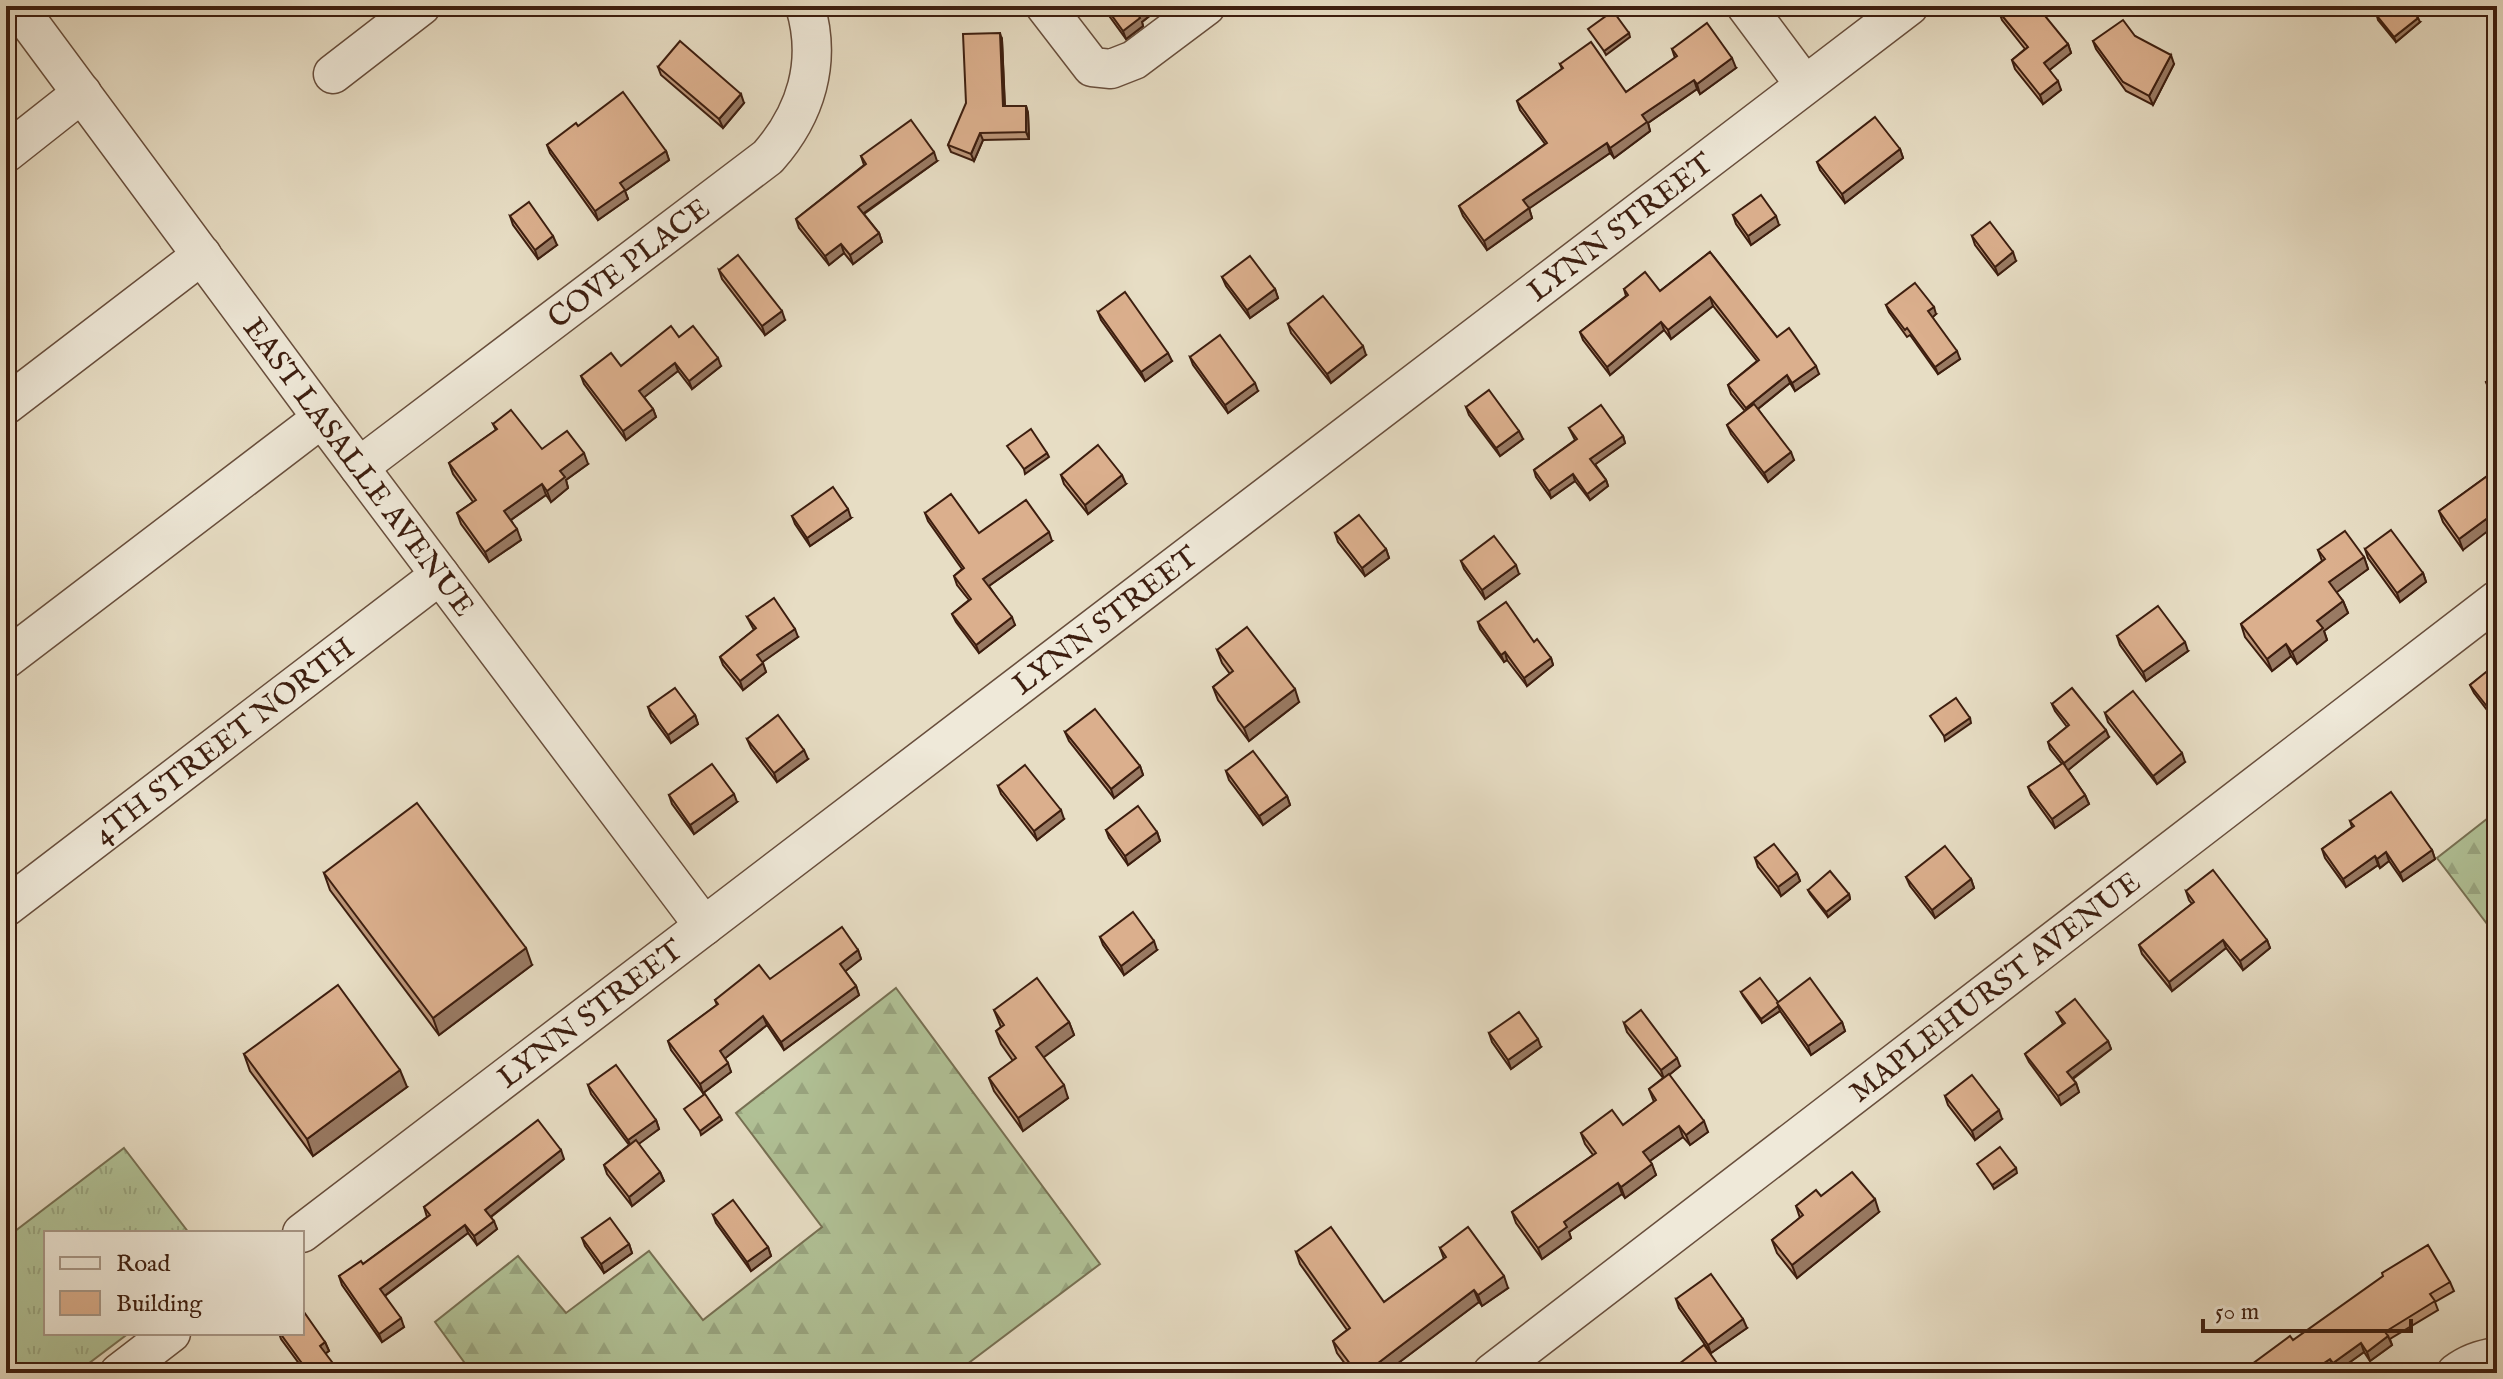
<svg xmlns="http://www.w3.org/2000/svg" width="2503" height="1379" viewBox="0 0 2503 1379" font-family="'IM FELL English',serif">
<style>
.grass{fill:url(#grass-tufts);stroke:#777053;stroke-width:2}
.forest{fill:url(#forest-firs);stroke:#777053;stroke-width:2}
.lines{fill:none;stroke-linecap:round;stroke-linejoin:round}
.minor-casing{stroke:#684e3c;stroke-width:41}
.minor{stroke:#efe9d9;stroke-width:38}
.wall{fill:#bc9679;stroke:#3d1e0f;stroke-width:2}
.shaded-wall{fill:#997a63;stroke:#3d1e0f;stroke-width:2}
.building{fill:#dbaf8d;stroke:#3d1e0f;stroke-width:2}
.labels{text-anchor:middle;stroke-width:8;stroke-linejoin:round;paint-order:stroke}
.street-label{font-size:30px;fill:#3d1e0f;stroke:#efe9d9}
</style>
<defs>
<pattern id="grass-tufts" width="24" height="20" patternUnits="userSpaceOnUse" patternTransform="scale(2)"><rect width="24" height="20" fill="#b1c297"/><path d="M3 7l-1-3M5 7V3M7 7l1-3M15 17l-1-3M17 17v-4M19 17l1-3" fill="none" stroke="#99a681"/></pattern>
<pattern id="forest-firs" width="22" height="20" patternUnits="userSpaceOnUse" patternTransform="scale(2)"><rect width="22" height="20" fill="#b1c297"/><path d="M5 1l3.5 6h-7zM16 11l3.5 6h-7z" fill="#99a681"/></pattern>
</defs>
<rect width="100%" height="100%" fill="#e7ddc4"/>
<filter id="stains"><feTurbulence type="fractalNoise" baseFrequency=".0025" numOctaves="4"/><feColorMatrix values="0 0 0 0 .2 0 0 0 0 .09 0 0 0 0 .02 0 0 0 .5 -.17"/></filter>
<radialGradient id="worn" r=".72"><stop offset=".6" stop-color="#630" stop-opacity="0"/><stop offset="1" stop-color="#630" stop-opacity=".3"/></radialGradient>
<!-- grass -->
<path class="grass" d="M124 1148 189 1233H46V1333H129L76 1373H6V1238Z"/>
<!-- forest -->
<g class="forest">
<path d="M2497 811V937L2437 858Z"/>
<path d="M896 988 1100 1264 966 1365 971 1373H472L435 1322 518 1256 566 1313 649 1251 703 1320 822 1227 736 1113Z"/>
</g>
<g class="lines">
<defs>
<g id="minor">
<path id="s1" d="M17 6 322 418 704 926"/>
<path d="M1045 6 1092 67 1111 69 1134 60 1206 6"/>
<path d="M1746 6 1804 84"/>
<path d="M333 74 421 6"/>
<path d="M6 153 82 93"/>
<path d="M6 405 202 255"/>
<path id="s2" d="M359 467 768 157C806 114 822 62 805 6"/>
<path d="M6 659 322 418"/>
<path id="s3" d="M6 907 440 575"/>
<path id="s4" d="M302 1233 1909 6"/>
<path d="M119 1373 171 1333"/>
<path id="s5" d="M1492 1373 2497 600"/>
<path d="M2456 1373C2469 1363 2481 1359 2497 1357"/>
</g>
</defs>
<!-- minor casing -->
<use href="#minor" class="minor-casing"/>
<!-- minor -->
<use href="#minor" class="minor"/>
</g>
<!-- wall -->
<g class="wall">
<path d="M1102 6H1162L1142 22 1143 26 1126 39Z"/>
<path d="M1999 12 2068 44 2071 53 2049 70 2061 90 2043 104 2015 69 2012 60 2025 49 2002 20Z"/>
<path d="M2377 16 2420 22 2396 42 2378 20Z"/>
<path d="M2135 36 2174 64 2153 105 2126 91 2096 49 2093 41Z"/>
<path d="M1002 40 1005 106H1026L1028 113 1029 139 983 140 974 161 951 152 948 145Z"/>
<path d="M1672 49 1736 68 1700 94 1697 89 1648 123 1650 131 1614 158 1610 153 1529 208 1532 218 1487 250 1463 216 1459 206 1545 144 1520 110 1517 101 1562 69 1560 64 1626 92 1675 58Z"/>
<path d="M658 67 744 103 723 128 661 75Z"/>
<path d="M578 126 666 151 669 160 625 191 628 199 598 220 550 153 547 145Z"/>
<path d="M1900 149 1903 158 1845 203 1820 170 1817 162Z"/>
<path d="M861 156 937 161 864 214 879 233 882 242 853 264 844 253 829 265 799 228 796 219 864 165Z"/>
<path d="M1733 215 1779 225 1751 245 1736 224Z"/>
<path d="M510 216 557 245 538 259 513 225Z"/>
<path d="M1972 236 2016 261 1998 275 1975 245Z"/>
<path d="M1710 252 1777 337 1819 374 1795 391 1790 383 1758 409 1794 460 1768 482 1731 434 1727 425 1745 411 1731 394 1728 385 1757 361 1713 306 1671 339 1664 330 1610 375 1583 340 1580 332 1626 296 1624 289 1660 291Z"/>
<path d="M719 270 785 320 765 335 722 279Z"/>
<path d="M1222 277 1275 289 1278 298 1250 318 1226 286Z"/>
<path d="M1886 305 1936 314 1932 317 1960 359 1938 374 1910 335 1907 337 1889 312Z"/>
<path d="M1098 312 1172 361 1145 381 1101 320Z"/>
<path d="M1288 324 1366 355 1331 383 1291 333Z"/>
<path d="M679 337 721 366 692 389 678 371 644 397 653 409 656 417 626 440 584 384 581 376 621 366Z"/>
<path d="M1190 357 1258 391 1228 413 1193 365Z"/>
<path d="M2497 374V401L2490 392 2486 382Z"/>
<path d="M1466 407 1523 439 1500 456 1469 415Z"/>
<path d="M493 424 542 449 588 464 566 480 568 488 551 502 546 495 511 520 521 540 489 562 461 524 457 513 473 502 453 474 449 463 496 430Z"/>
<path d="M1569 428 1623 436 1625 443 1595 464 1606 480 1608 486 1590 500 1575 481 1551 498 1536 477 1534 470 1575 440Z"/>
<path d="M2497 469 2463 550 2443 522 2439 511Z"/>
<path d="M1061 475 1126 484 1088 514 1064 484Z"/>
<path d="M925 513 979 533 1052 541 989 586 1015 625 979 653 956 622 952 614 969 600 957 585 954 576 962 569 928 521Z"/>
<path d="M792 516 851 518 810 546 795 524Z"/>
<path d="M1335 533 1386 549 1389 558 1365 576 1338 542Z"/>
<path d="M2365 549 2423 573 2426 582 2400 602 2368 558Z"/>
<path d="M2318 550 2364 557 2368 569 2336 592 2343 601 2348 613 2324 631 2327 640 2297 664 2291 656 2272 671 2245 637 2241 624 2322 561Z"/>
<path d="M1461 561 1519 574 1485 599 1464 569Z"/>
<path d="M747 617 798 637 762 662 766 672 743 690 723 665 720 657 754 630Z"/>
<path d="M1478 622 1534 642 1551 658 1553 665 1527 686 1507 660 1504 662 1480 629Z"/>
<path d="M2117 636 2188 651 2146 681 2120 645Z"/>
<path d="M1217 650 1299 702 1249 741 1218 700 1213 687 1230 674 1222 663Z"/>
<path d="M2497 665V723L2474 693 2470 685Z"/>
<path d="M2052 704 2109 737 2068 770 2085 795 2089 804 2055 828 2031 795 2028 787 2062 764 2050 749 2048 742 2067 727 2055 711Z"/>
<path d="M648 707 695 715 698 724 671 743 651 716Z"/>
<path d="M2105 713 2185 762 2157 784 2108 722Z"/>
<path d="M1065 732 1140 766 1143 775 1114 798 1069 741Z"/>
<path d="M747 739 808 759 777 782 751 748Z"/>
<path d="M1226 771 1287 796 1290 805 1263 825 1229 780Z"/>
<path d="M998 786 1064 819 1037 840 1001 794Z"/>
<path d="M669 795 737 802 694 834 672 804Z"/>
<path d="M2350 821 2432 850 2435 859 2403 881 2389 861 2380 868 2378 865 2346 887 2325 858 2322 849 2352 827Z"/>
<path d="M1106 830 1157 832 1160 841 1128 865 1109 838Z"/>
<path d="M1755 858 1797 873 1800 881 1781 896 1758 867Z"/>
<path d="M324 873 532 965 439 1035 330 890Z"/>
<path d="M1906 877 1971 879 1974 888 1935 918 1910 886Z"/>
<path d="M1808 890 1849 894 1850 899 1828 917 1810 894Z"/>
<path d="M2186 891 2267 940 2270 948 2243 970 2226 948 2172 991 2142 954 2139 945 2192 904 2189 900Z"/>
<path d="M1100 937 1157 950 1124 975 1103 945Z"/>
<path d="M858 950 861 959 845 971 856 986 859 995 784 1050 767 1025 725 1058 731 1072 703 1093 671 1050 668 1041 717 1005 715 1000 770 979Z"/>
<path d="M1741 992 1842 1022 1845 1031 1811 1055 1780 1011 1762 1023 1743 996Z"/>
<path d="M994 1010 1069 1022 1074 1035 1043 1057 1068 1098 1023 1131 994 1091 989 1078 1013 1061 1001 1044 996 1031 1001 1027Z"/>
<path d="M2057 1013 2108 1041 2111 1049 2073 1079 2076 1083 2079 1092 2061 1105 2029 1062 2025 1054 2063 1024Z"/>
<path d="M1624 1023 1680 1066 1669 1075 1708 1132 1690 1145 1683 1137 1650 1161 1656 1175 1625 1198 1622 1194 1569 1232 1571 1238 1542 1259 1516 1223 1512 1212 1593 1155 1585 1144 1581 1133 1623 1125 1654 1102 1649 1089 1663 1078 1627 1032Z"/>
<path d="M1489 1033 1541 1047 1511 1069 1492 1042Z"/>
<path d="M244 1054 407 1087 313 1156 250 1071Z"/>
<path d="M588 1085 656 1120 659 1129 638 1144 660 1172 664 1181 632 1206 607 1174 604 1165 629 1145 591 1094Z"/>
<path d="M1945 1096 2002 1119 1975 1140 1948 1105Z"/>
<path d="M564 1159 491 1217 497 1229 477 1245 468 1233 385 1296 404 1327 382 1342 342 1285 339 1276 363 1264 427 1217 424 1207Z"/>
<path d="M1821 1196 1879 1212 1797 1278 1777 1253 1772 1240 1800 1218 1796 1206Z"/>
<path d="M713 1215 768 1247 771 1256 751 1271 716 1223Z"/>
<path d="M582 1238 629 1244 632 1253 604 1273 585 1246Z"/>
<path d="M1440 1248 1508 1288 1482 1306 1479 1302 1385 1373H1352L1337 1353 1333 1341 1347 1330 1300 1264 1296 1252 1384 1302 1444 1259Z"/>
<path d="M2450 1282 2454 1291 2435 1302 2438 1310 2390 1339 2392 1345 2370 1361 2364 1352 2336 1372 2333 1367 2325 1373H2245L2244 1370 2293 1340Z"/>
<path d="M1676 1299 1747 1328 1711 1353 1679 1308Z"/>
<path d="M279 1333H302L325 1342 329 1351 325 1354 339 1373H306L281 1339Z"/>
</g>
<!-- shaded-wall -->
<g class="shaded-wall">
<path d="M1076 6H1087L1078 13Z"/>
<path d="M1149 6H1162L1142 22 1143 26 1126 39 1123 31 1138 15Z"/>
<path d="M2418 18 2420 22 2396 42 2394 37Z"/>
<path d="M1000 33 1002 40 1005 113 1003 106Z"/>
<path d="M1629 33 1630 37 1606 55 1604 51Z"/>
<path d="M2068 44 2071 53 2047 72 2044 63Z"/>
<path d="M2171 55 2174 64 2153 105 2149 96Z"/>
<path d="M1732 58 1736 68 1700 94 1697 84Z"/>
<path d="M1694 80 1697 89 1648 123 1650 131 1614 158 1610 148 1642 115Z"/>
<path d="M2058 81 2061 90 2043 104 2040 95Z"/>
<path d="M741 94 744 103 723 128 719 119Z"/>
<path d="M1026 106 1028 113 1029 139 1026 132Z"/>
<path d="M980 133 983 140 974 161 971 154Z"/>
<path d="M1607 143 1610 153 1527 210 1523 200Z"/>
<path d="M1900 149 1903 158 1845 203 1842 194Z"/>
<path d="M666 151 669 160 625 191 628 199 598 220 595 211 620 183Z"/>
<path d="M934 152 937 161 861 215 858 207Z"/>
<path d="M1529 208 1532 218 1487 250 1484 241Z"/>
<path d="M1776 216 1779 225 1751 245 1748 236Z"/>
<path d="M879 233 882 242 853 264 850 255Z"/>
<path d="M553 236 557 245 538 259 535 250Z"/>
<path d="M841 244 844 253 829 265 825 256Z"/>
<path d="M2013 252 2016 261 1998 275 1995 267Z"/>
<path d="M1275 289 1278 298 1250 318 1247 310Z"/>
<path d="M1710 297 1713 306 1671 339 1668 330Z"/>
<path d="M1934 307 1936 314 1931 319 1928 311Z"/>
<path d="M782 311 785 320 765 335 762 326Z"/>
<path d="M1661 322 1664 330 1610 375 1607 367Z"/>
<path d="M1363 346 1366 355 1331 383 1327 374Z"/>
<path d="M1957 351 1960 359 1938 374 1935 367Z"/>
<path d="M1168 353 1172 361 1145 381 1141 372Z"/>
<path d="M718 358 721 366 692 389 689 381Z"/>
<path d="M675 363 678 371 642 399 639 391Z"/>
<path d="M1816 366 1819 374 1795 391 1792 383Z"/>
<path d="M1787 375 1790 383 1749 416 1746 408Z"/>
<path d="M1255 383 1258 391 1228 413 1225 405Z"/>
<path d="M653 409 656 417 626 440 623 431Z"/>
<path d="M1519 431 1523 439 1500 456 1496 448Z"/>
<path d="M1623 436 1625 443 1593 466 1590 459Z"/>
<path d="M1791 452 1794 460 1768 482 1764 473Z"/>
<path d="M584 453 588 464 566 480 568 488 551 502 547 491 560 471Z"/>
<path d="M1047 453 1049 457 1025 474 1024 469Z"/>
<path d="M1573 474 1575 481 1551 498 1549 491Z"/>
<path d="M1122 475 1126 484 1088 514 1085 505Z"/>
<path d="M1606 480 1608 486 1590 500 1587 494Z"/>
<path d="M542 484 546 495 508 522 504 511Z"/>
<path d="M848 509 851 518 810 546 807 538Z"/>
<path d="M2497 511V524L2463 550 2459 539Z"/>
<path d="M517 529 521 540 489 562 485 552Z"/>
<path d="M1049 532 1052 541 986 588 983 579Z"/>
<path d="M1386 549 1389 558 1365 576 1362 568Z"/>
<path d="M2364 557 2368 569 2333 595 2329 582Z"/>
<path d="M1516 565 1519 574 1485 599 1482 590Z"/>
<path d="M2423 573 2426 582 2400 602 2397 593Z"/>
<path d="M2343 601 2348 613 2324 631 2327 640 2297 664 2292 652 2317 621Z"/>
<path d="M1012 617 1015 625 979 653 976 645Z"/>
<path d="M795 629 798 637 760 664 757 655Z"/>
<path d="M2185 642 2188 651 2146 681 2143 672Z"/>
<path d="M2286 644 2291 656 2272 671 2267 659Z"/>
<path d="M1505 652 1507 660 1504 662 1501 655Z"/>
<path d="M1551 658 1553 665 1527 686 1524 678Z"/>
<path d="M763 663 766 672 743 690 740 681Z"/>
<path d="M1295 689 1299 702 1249 741 1244 728Z"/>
<path d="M695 715 698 724 671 743 668 735Z"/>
<path d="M1970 718 1971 723 1945 741 1944 736Z"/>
<path d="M2106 730 2109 737 2067 771 2064 763Z"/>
<path d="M804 750 808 759 777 782 774 773Z"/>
<path d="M2182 753 2185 762 2157 784 2153 776Z"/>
<path d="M1140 766 1143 775 1114 798 1111 789Z"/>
<path d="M734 794 737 802 694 834 690 825Z"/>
<path d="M2085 795 2089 804 2055 828 2052 819Z"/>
<path d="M1287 796 1290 805 1263 825 1259 816Z"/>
<path d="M1061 810 1064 819 1037 840 1034 831Z"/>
<path d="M1157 832 1160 841 1128 865 1125 856Z"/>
<path d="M2432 850 2435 859 2403 881 2400 873Z"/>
<path d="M2386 852 2389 861 2380 868 2377 859Z"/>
<path d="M2375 856 2378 865 2346 887 2343 879Z"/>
<path d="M1797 873 1800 881 1781 896 1778 887Z"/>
<path d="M1971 879 1974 888 1935 918 1932 910Z"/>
<path d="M1849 894 1850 899 1828 917 1826 912Z"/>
<path d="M2223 940 2226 948 2172 991 2169 982Z"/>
<path d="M2267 940 2270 948 2243 970 2240 961Z"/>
<path d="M1154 941 1157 950 1124 975 1121 966Z"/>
<path d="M526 948 532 965 439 1035 433 1018Z"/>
<path d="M858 950 861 959 843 973 840 964Z"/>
<path d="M856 986 859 995 784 1050 781 1042Z"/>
<path d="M1778 1006 1780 1011 1762 1023 1761 1019Z"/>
<path d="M763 1016 767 1025 723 1060 720 1051Z"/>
<path d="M1069 1022 1074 1035 1040 1060 1036 1047Z"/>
<path d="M1842 1022 1845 1031 1811 1055 1808 1046Z"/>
<path d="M1538 1039 1541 1047 1511 1069 1508 1060Z"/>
<path d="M2108 1041 2111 1049 2070 1080 2067 1072Z"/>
<path d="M1677 1058 1680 1066 1664 1079 1661 1070Z"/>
<path d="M728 1063 731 1072 703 1093 700 1084Z"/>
<path d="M400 1070 407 1087 313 1156 307 1139Z"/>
<path d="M2076 1083 2079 1092 2061 1105 2058 1096Z"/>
<path d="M1064 1085 1068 1098 1023 1131 1018 1118Z"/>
<path d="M1999 1110 2002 1119 1975 1140 1972 1131Z"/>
<path d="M720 1116 722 1120 701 1135 700 1131Z"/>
<path d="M656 1120 659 1129 632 1149 628 1140Z"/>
<path d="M1704 1121 1708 1132 1690 1145 1686 1135Z"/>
<path d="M1679 1126 1683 1137 1647 1163 1643 1152Z"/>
<path d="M561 1150 564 1159 489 1218 485 1210Z"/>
<path d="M1652 1164 1656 1175 1625 1198 1621 1187Z"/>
<path d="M2016 1168 2017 1173 1994 1189 1992 1185Z"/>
<path d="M660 1172 664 1181 632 1206 629 1197Z"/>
<path d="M1618 1183 1622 1194 1569 1232 1571 1238 1542 1259 1538 1248 1564 1222Z"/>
<path d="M1875 1199 1879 1212 1797 1278 1792 1265Z"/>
<path d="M494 1221 497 1229 477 1245 474 1236Z"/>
<path d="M465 1225 468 1233 383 1297 380 1289Z"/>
<path d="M629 1244 632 1253 604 1273 601 1264Z"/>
<path d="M768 1247 771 1256 751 1271 747 1262Z"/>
<path d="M1504 1276 1508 1288 1482 1306 1478 1295Z"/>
<path d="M1474 1290 1479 1302 1385 1373H1365Z"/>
<path d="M401 1318 404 1327 382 1342 379 1334Z"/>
<path d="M1743 1319 1747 1328 1711 1353 1708 1345Z"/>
<path d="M2388 1336 2392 1345 2370 1361 2367 1352Z"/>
<path d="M325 1342 329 1351 323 1355 320 1346Z"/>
<path d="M2361 1343 2364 1352 2336 1372 2333 1363Z"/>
<path d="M2330 1359 2333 1367 2325 1373H2309Z"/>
</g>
<!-- building -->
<g class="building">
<path d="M1105 6H1149L1138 15 1140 18 1123 31Z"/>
<path d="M2006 6H2037L2068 44 2044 63 2058 81 2040 95 2012 60 2028 47 1999 12Z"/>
<path d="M2388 6H2408L2418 18 2394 37 2377 16Z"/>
<path d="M1613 11 1629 33 1604 51 1588 29Z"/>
<path d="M2123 20 2135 36 2171 55 2149 96 2123 82 2093 41Z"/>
<path d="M1707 23 1732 58 1697 84 1694 80 1642 115 1647 122 1610 148 1607 143 1523 200 1529 208 1484 241 1459 206 1547 143 1517 101 1563 68 1560 64 1591 42 1626 92 1677 56 1672 49Z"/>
<path d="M1000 33 1003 106H1026V132L980 133 971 154 948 145 966 103 963 34Z"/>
<path d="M680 41 741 94 719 119 658 67Z"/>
<path d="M623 92 666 151 620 183 625 190 595 211 547 145 576 123 578 126Z"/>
<path d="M1875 117 1900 149 1842 194 1817 162Z"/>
<path d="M911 120 934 152 858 207 879 233 850 255 841 244 825 256 796 219 866 164 861 156Z"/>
<path d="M2497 157V168L2492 161Z"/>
<path d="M1761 195 1776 216 1748 236 1733 215Z"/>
<path d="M529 202 553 236 535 250 510 216Z"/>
<path d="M1990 222 2013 252 1995 267 1972 236Z"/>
<path d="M1710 252 1777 337 1789 328 1816 366 1792 383 1787 375 1746 408 1728 385 1759 360 1710 297 1668 330 1661 322 1607 367 1580 332 1628 295 1624 289 1645 272 1660 291Z"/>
<path d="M738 255 782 311 762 326 719 270Z"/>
<path d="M1250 256 1275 289 1247 310 1222 277Z"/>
<path d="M1915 283 1934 307 1928 311 1957 351 1935 367 1907 328 1905 330 1886 305Z"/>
<path d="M1125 292 1168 353 1141 372 1098 312Z"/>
<path d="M1323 296 1363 346 1327 374 1288 324Z"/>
<path d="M671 326 679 337 693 326 718 358 689 381 675 363 639 391 653 409 623 431 581 376 611 353 621 366Z"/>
<path d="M1220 335 1255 383 1225 405 1190 357Z"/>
<path d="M2497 374V396L2486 382Z"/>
<path d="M1489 390 1519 431 1496 448 1466 407Z"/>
<path d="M1754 404 1791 452 1764 473 1727 425Z"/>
<path d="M1601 405 1623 436 1590 459 1606 480 1587 494 1573 474 1549 491 1534 470 1577 439 1569 428Z"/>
<path d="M511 410 542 449 567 431 584 453 560 471 565 477 547 491 542 484 504 511 517 529 485 552 457 513 476 500 449 463 497 429 493 424Z"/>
<path d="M1031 429 1047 453 1024 469 1007 446Z"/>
<path d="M1098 445 1122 475 1085 505 1061 475Z"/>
<path d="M2497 469V511L2459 539 2439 511Z"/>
<path d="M833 487 848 509 807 538 792 516Z"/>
<path d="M951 494 979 533 1026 500 1049 532 983 579 1012 617 976 645 952 614 971 599 954 576 964 568 925 513Z"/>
<path d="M1359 515 1386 549 1362 568 1335 533Z"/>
<path d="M2391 530 2423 573 2397 593 2365 549Z"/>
<path d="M2345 531 2364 557 2329 582 2343 601 2317 621 2323 628 2292 652 2286 644 2267 659 2241 624 2325 559 2318 550Z"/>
<path d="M1494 536 1516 565 1482 590 1461 561Z"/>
<path d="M774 598 795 629 757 655 763 663 740 681 720 657 756 628 747 617Z"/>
<path d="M1506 602 1534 642 1537 639 1551 658 1524 678 1505 652 1501 655 1478 622Z"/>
<path d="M2158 606 2185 642 2143 672 2117 636Z"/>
<path d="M1247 627 1295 689 1244 728 1213 687 1233 671 1217 650Z"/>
<path d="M2496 664 2497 665V719L2470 685Z"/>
<path d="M675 688 695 715 668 735 648 707Z"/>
<path d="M2072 688 2106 730 2064 763 2048 742 2069 725 2052 704Z"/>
<path d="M2133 691 2182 753 2153 776 2105 713Z"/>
<path d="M1956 698 1970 718 1944 736 1930 716Z"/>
<path d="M1095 709 1140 766 1111 789 1065 732Z"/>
<path d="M778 715 804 750 774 773 747 739Z"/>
<path d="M1253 751 1287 796 1259 816 1226 771Z"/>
<path d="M2063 763 2085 795 2052 819 2028 787Z"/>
<path d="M712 764 734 794 690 825 669 795Z"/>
<path d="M1025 765 1061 810 1034 831 998 786Z"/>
<path d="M2391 792 2432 850 2400 873 2386 852 2377 859 2375 856 2343 879 2322 849 2354 826 2350 821Z"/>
<path d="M417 803 526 948 433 1018 324 873Z"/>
<path d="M1138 806 1157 832 1125 856 1106 830Z"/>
<path d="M1774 844 1797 873 1778 887 1755 858Z"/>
<path d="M1945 846 1971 879 1932 910 1906 877Z"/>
<path d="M2213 870 2267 940 2240 961 2223 940 2169 982 2139 945 2194 902 2186 891Z"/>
<path d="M1830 871 1849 894 1826 912 1808 890Z"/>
<path d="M1133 912 1154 941 1121 966 1100 937Z"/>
<path d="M842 927 858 950 840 964 856 986 781 1042 763 1016 720 1051 728 1063 700 1084 668 1041 718 1004 715 1000 759 965 770 979Z"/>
<path d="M1037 978 1069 1022 1036 1047 1064 1085 1018 1118 989 1078 1016 1058 996 1031 1004 1025 994 1010Z"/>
<path d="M1760 978 1778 1002V1006L1761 1019 1741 992Z"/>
<path d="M1810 978 1842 1022 1808 1046 1777 1003Z"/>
<path d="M338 985 400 1070 307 1139 244 1054Z"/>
<path d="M2075 999 2108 1041 2067 1072 2076 1083 2058 1096 2025 1054 2065 1023 2057 1013Z"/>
<path d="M1641 1010 1677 1058 1661 1070 1624 1023Z"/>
<path d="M1519 1012 1538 1039 1508 1060 1489 1033Z"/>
<path d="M616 1065 656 1120 628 1140 588 1085Z"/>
<path d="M1669 1074 1704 1121 1686 1135 1679 1126 1643 1152 1652 1164 1621 1187 1618 1183 1564 1222 1567 1227 1538 1248 1512 1212 1596 1153 1581 1133 1612 1110 1623 1125 1656 1100 1649 1089Z"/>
<path d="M1972 1075 1999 1110 1972 1131 1945 1096Z"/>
<path d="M705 1094 720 1116 700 1131 684 1109Z"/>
<path d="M538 1120 561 1150 485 1210 494 1221 474 1236 465 1225 380 1289 401 1318 379 1334 339 1276 361 1261 363 1264 430 1215 424 1207Z"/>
<path d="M636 1140 660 1172 629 1197 604 1165Z"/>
<path d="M2000 1147 2016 1168 1992 1185 1977 1164Z"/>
<path d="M1852 1172 1875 1199 1792 1265 1772 1240 1803 1215 1796 1206 1816 1190 1821 1196Z"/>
<path d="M733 1200 768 1247 747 1262 713 1215Z"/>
<path d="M610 1218 629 1244 601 1264 582 1238Z"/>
<path d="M1331 1227 1384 1302 1446 1257 1440 1248 1468 1227 1504 1276 1478 1295 1474 1290 1365 1373H1357L1333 1341 1350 1328 1296 1252Z"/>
<path d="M2428 1245 2450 1282 2430 1294 2435 1301 2385 1332 2388 1336 2367 1352 2361 1343 2333 1363 2330 1359 2309 1373H2246L2244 1370 2290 1336 2293 1340 2383 1276 2382 1273Z"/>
<path d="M1711 1274 1743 1319 1708 1345 1676 1299Z"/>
<path d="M304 1312 325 1342 320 1346 338 1370 334 1373H309L280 1333H302V1313Z"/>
<path d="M1704 1345 1724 1373H1680L1675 1367Z"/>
</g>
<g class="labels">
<!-- street labels -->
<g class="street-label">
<text dy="10" stroke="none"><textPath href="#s4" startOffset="1658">LYNN STREET</textPath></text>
<text dy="10" stroke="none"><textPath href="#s2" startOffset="338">COVE PLACE</textPath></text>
<text dy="10" stroke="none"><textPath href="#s1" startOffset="574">EAST LASALLE AVENUE</textPath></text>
<text dy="10" stroke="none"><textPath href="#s4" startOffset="1010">LYNN STREET</textPath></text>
<text dy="10" stroke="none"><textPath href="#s3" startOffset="274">4TH STREET NORTH</textPath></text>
<text dy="10" stroke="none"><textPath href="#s5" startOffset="634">MAPLEHURST AVENUE</textPath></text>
<text dy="10" stroke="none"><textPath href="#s4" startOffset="362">LYNN STREET</textPath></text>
</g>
</g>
<!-- margin -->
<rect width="2503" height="1379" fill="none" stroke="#e7ddc4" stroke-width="32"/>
<rect x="8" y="8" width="2487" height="1363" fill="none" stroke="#3d1e0f" stroke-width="4"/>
<rect x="16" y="16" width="2471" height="1347" fill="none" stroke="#3d1e0f" stroke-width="2"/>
<!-- legend -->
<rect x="44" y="1231" width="260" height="104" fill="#efe9d9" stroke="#a89888" stroke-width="2"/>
<rect x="60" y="1257" width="40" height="12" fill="#efe9d9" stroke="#a89888" stroke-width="2"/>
<text x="116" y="1271" font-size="24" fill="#3d1e0f">Road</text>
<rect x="60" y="1291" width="40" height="24" fill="#dbaf8d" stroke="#a89888" stroke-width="2"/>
<text x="116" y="1311" font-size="24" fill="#3d1e0f">Building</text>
<!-- scale -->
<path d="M2203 1319v12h208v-12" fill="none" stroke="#3d1e0f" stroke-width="4"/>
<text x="2215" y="1319" font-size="24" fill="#3d1e0f" stroke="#efe9d9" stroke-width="6" paint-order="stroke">50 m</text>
<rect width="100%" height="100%" filter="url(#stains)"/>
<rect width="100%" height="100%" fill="url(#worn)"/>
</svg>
